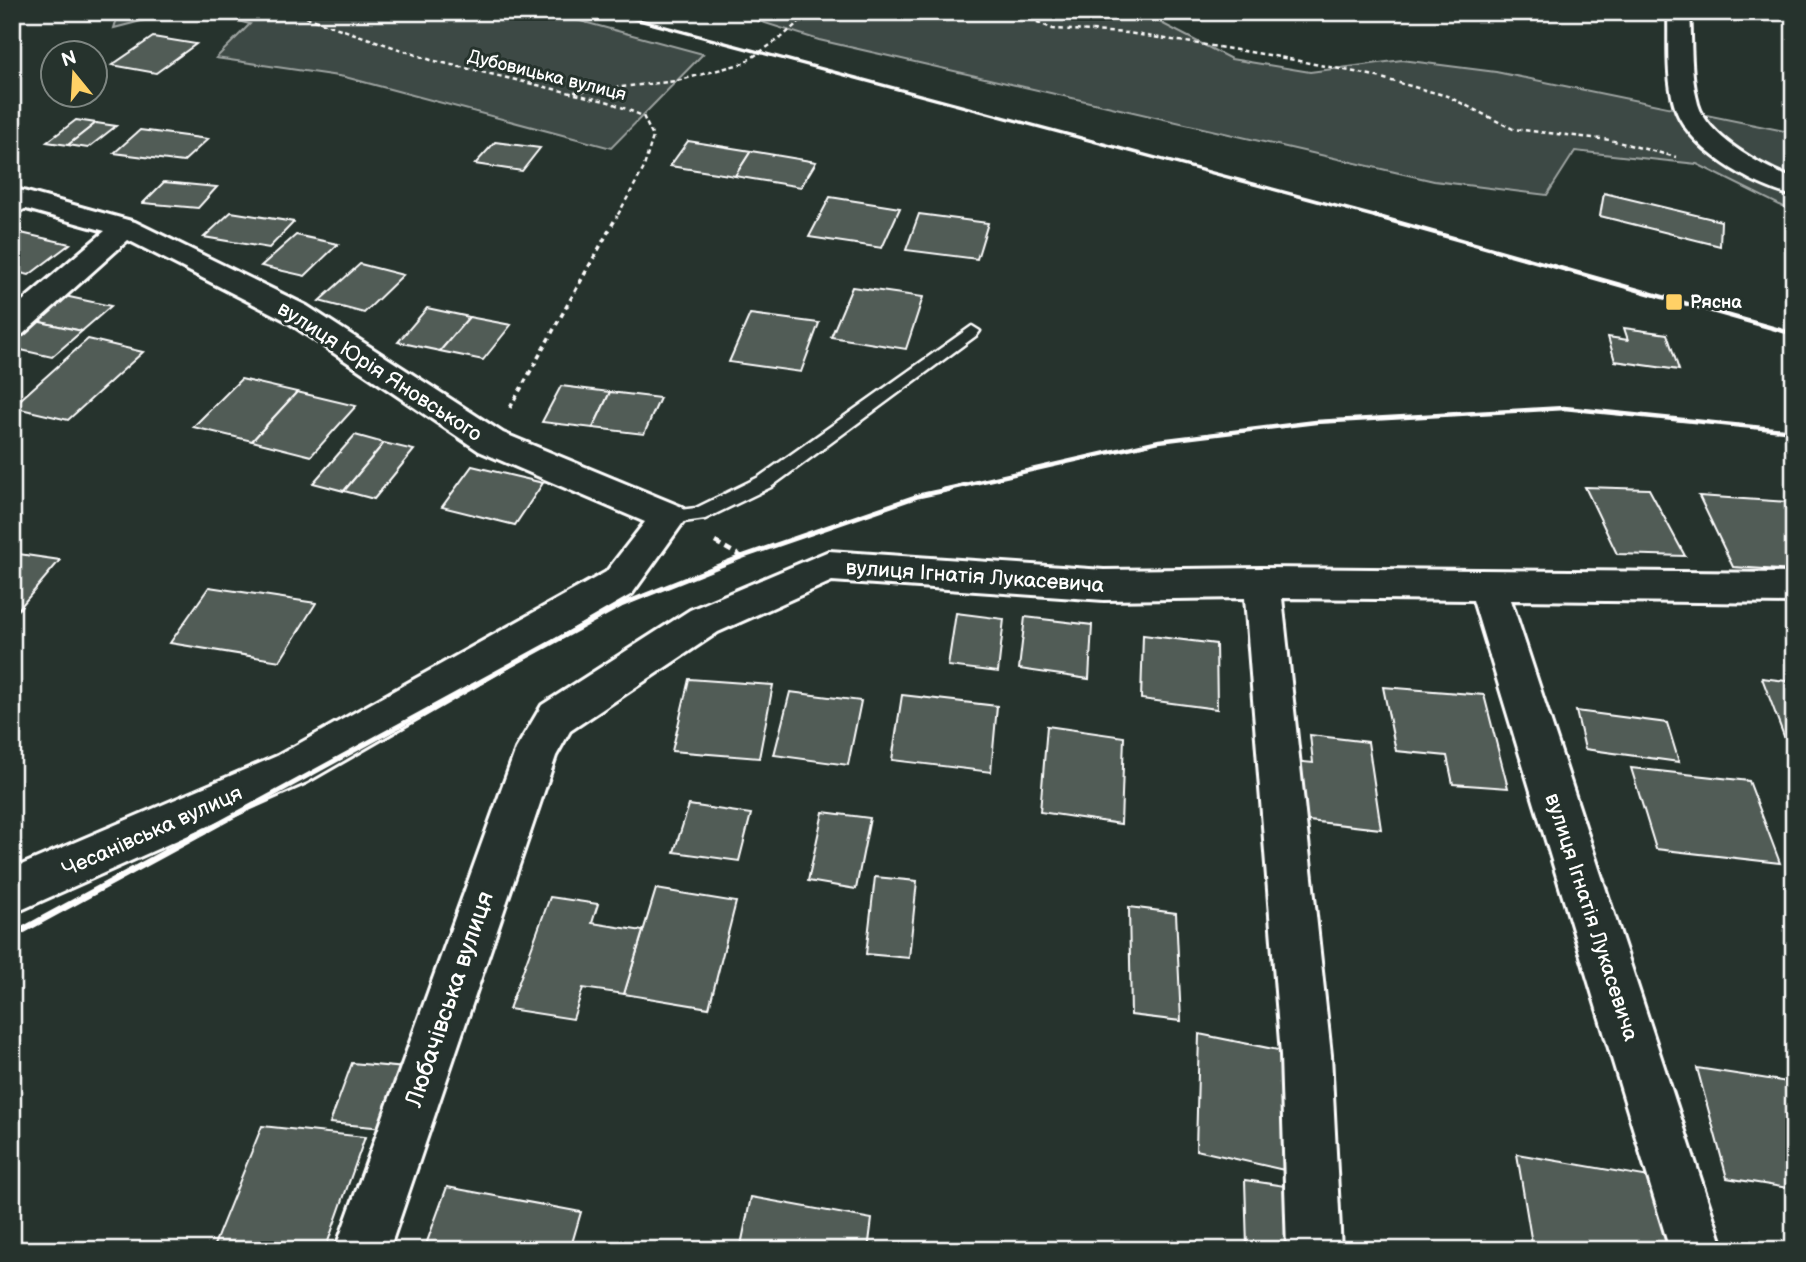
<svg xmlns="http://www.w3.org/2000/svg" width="1806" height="1262" viewBox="0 0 1806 1262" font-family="'Balsamiq Sans',sans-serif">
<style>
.green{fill:#3e4944;stroke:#9ea4a2;stroke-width:2}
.building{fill:#515c57;stroke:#fff;stroke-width:2}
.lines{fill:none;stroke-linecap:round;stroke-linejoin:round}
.service-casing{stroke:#fff;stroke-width:5}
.minor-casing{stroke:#fff;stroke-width:6}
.path-far2{stroke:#fff;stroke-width:2.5;stroke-dasharray:4.5 3.5;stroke-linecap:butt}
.path-far1{stroke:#fff;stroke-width:3.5;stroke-dasharray:5 4.5;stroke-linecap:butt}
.path{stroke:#fff;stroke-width:4.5;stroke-dasharray:7 5;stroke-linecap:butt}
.service{fill:#26332d;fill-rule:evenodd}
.minor{fill:#26332d;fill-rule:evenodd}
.rail-far3{stroke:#fff;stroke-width:3.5}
.rail-far2{stroke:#fff;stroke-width:4.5}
.rail-far1{stroke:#fff;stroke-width:5}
.rail{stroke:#fff;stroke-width:7}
.poi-dot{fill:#ffd166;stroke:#26332d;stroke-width:2.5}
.labels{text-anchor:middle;stroke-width:6;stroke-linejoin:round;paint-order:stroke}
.far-street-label{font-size:18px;fill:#fff;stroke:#26332d}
.far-poi-label{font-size:18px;font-weight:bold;fill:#fff;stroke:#26332d;text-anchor:start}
.street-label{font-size:21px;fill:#fff;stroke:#26332d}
.near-street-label{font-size:24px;fill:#fff;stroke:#26332d}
</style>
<rect width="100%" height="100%" fill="#26332d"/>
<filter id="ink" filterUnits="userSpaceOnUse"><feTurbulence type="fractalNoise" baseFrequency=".0143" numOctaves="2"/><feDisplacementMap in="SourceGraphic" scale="14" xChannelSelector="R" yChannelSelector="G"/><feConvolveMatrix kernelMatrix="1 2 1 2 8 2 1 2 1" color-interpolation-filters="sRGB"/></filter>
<g filter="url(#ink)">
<!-- green -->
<g class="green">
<path d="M119 12H176L114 28Z"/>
<path d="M199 12H547L703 54 611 148 345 77 216 58 250 24Z"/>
<path d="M730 12H1140L1231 59 1310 72 1402 60 1496 72 1794 133V212L1697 164 1575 151 1547 195 1434 181 819 40Z"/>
</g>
<!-- building -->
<g class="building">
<path d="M153 37 196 44 156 73 112 65Z"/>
<path d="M76 120 96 123 68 145 47 142Z"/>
<path d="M96 123 116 126 88 148 68 145Z"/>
<path d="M140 130 208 139 183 162 114 153Z"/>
<path d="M688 141 751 151 735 176 670 166Z"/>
<path d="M495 142 540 148 522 171 475 164Z"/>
<path d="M751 151 816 162 801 187 735 176Z"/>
<path d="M164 182 217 187 198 208 143 203Z"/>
<path d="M1604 193 1721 221 1720 246 1600 216Z"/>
<path d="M830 197 900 208 882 248 809 237Z"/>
<path d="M231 212 294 222 269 248 204 237Z"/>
<path d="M919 214 988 223 977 259 906 250Z"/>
<path d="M12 231 70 244 29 275 12 271Z"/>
<path d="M296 235 338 244 305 276 261 266Z"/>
<path d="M360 264 403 275 364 313 319 301Z"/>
<path d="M852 287 923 297 906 349 831 337Z"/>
<path d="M60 295 111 306 82 331 31 320Z"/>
<path d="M427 308 469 317 440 351 398 342Z"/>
<path d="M750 314 819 323 801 372 729 362Z"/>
<path d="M469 317 511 325 483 360 440 351Z"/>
<path d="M31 320 82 331 52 357 12 348V335Z"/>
<path d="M1624 328 1667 334 1679 370 1615 361 1608 337 1628 340Z"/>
<path d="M88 339 143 352 68 420 12 407Z"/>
<path d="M241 379 297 392 252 441 193 427Z"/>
<path d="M561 386 610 392 593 428 542 422Z"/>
<path d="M297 392 356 406 311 456 252 441Z"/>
<path d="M610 392 660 398 644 434 593 428Z"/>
<path d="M355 435 384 443 344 491 313 483Z"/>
<path d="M384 443 414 450 374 499 344 491Z"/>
<path d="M472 466 543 483 515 525 442 507Z"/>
<path d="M1585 487 1649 489 1685 556 1617 554Z"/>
<path d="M1699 496 1788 502 1794 512V571L1733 567Z"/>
<path d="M12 553 60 560 12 617Z"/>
<path d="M209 587 316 603 280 661 170 643Z"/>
<path d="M956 613 1004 619 998 672 948 666Z"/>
<path d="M1025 617 1092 625 1089 679 1019 669Z"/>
<path d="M1143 635 1216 644 1217 709 1141 699Z"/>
<path d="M1762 678 1794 682V745L1787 744Z"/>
<path d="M689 679 773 685 759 758 672 751Z"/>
<path d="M1383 687 1484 695 1508 788 1453 784 1447 756 1396 751Z"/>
<path d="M790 692 861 701 848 765 774 755Z"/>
<path d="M902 695 997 706 991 772 892 760Z"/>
<path d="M1576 711 1667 723 1679 762 1585 749Z"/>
<path d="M1047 726 1124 737 1121 824 1040 812Z"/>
<path d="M1310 735 1368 742 1381 829 1300 820 1294 761 1313 763Z"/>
<path d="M1631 768 1749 781 1780 863 1656 849Z"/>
<path d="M689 805 751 814 739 861 674 852Z"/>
<path d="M823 812 870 818 856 889 808 881Z"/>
<path d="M875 877 917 881 909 958 866 954Z"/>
<path d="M656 889 736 902 709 1008 624 994Z"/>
<path d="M550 897 598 904 592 923 643 931 624 994 583 988 573 1019 509 1009Z"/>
<path d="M1129 907 1176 913 1181 1021 1131 1015Z"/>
<path d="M1199 1034 1283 1051 1284 1170 1196 1150Z"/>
<path d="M352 1063 405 1068 384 1128 330 1123Z"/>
<path d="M1697 1068 1794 1083V1189L1727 1178Z"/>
<path d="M262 1126 365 1137 325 1250H212Z"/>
<path d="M1517 1154 1667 1180 1683 1250H1533Z"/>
<path d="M1245 1180 1285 1186 1289 1250 1247 1247Z"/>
<path d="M447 1187 581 1212 570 1250H424Z"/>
<path d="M751 1197 872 1219 868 1250H740Z"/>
</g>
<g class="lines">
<defs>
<g id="service">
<path d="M30 196 35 197V203L12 216V206Z"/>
<path d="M972 326 980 331 977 335 771 487 705 519 669 524 663 522 660 517 663 512 696 508 759 477Z"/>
</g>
<g id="minor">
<path d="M1668 12H1690C1692 42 1690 75 1698 104 1708 138 1763 167 1794 179V196C1752 186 1686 148 1674 104 1666 75 1669 42 1668 12Z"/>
<path d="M12 188 135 222 307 306 503 433 682 507 687 517 632 594 307 782 12 914V869L277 756 606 572 645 522 479 451 285 320 128 240 23 334 12 337V310L105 231 12 205Z"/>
<path d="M829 551 1104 570 1262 568 1794 573V603L1511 600 1724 1250H1670L1473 600 1282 598 1331 1055 1341 1250H1287L1281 1055 1245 598 1104 600 832 581 718 632 570 731 556 756 389 1250H335L516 749 542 705 690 610Z"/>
</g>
</defs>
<!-- service casing -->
<use href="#service" class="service-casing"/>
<!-- minor casing -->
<use href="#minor" class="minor-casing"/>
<!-- path-far2 -->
<g class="path-far2">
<path d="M291 12 431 60 609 102 643 116 653 137 643 170 616 218"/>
<path d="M1015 12 1053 29 1128 33 1269 55 1370 75 1447 96 1513 129 1610 140 1676 157"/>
<path d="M574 92 677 81 744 63 782 37 810 12"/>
</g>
<!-- path-far1 -->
<path class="path-far1" d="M510 408 617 216"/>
<!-- path -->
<path class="path" d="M715 542 744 558"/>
<!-- service -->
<use href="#service" class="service"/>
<!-- minor -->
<use href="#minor" class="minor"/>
<!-- rail-far3 -->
<path class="rail-far3" d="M609 12 1381 218"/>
<!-- rail-far2 -->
<g class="rail-far2">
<path d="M1375 216 1794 334"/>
<path d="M943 490 1159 441 1316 422 1564 408 1794 431"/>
</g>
<!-- rail-far1 -->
<path class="rail-far1" d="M202 833 621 605 741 557 918 496 951 489"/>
<!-- rail -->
<path class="rail" d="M12 936 205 831"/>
</g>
</g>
<!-- markers -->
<rect class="poi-dot" x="1665" y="293" width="18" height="18" rx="3.5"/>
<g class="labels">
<!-- far-street labels -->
<g class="far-street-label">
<text transform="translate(547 75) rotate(14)" y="6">Дубовицька вулиця</text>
</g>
<!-- far-poi labels -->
<g class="far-poi-label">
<text x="1690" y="308">Рясна</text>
</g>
<!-- street labels -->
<g class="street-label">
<text transform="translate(380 371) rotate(33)" y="7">вулиця Юрія Яновського</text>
<text transform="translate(975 576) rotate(4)" y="7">вулиця Ігнатія Лукасевича</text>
<text transform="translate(152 831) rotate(-24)" y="7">Чесанівська вулиця</text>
<text transform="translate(1592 917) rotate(72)" y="7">вулиця Ігнатія Лукасевича</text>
</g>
<!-- near-street labels -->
<g class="near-street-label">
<text transform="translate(449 999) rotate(-71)" y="8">Любачівська вулиця</text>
</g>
</g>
<!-- margin -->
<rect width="1806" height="1262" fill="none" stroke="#26332d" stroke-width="42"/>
<rect x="21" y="21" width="1764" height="1220" fill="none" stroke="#fff" stroke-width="2.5" filter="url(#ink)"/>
<!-- north arrow -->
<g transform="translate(74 74) rotate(342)"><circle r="33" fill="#26332d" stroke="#7d8581" stroke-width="2"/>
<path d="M0-5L12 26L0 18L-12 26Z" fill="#ffd166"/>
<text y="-10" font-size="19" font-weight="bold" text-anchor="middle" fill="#ffffff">N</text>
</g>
</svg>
